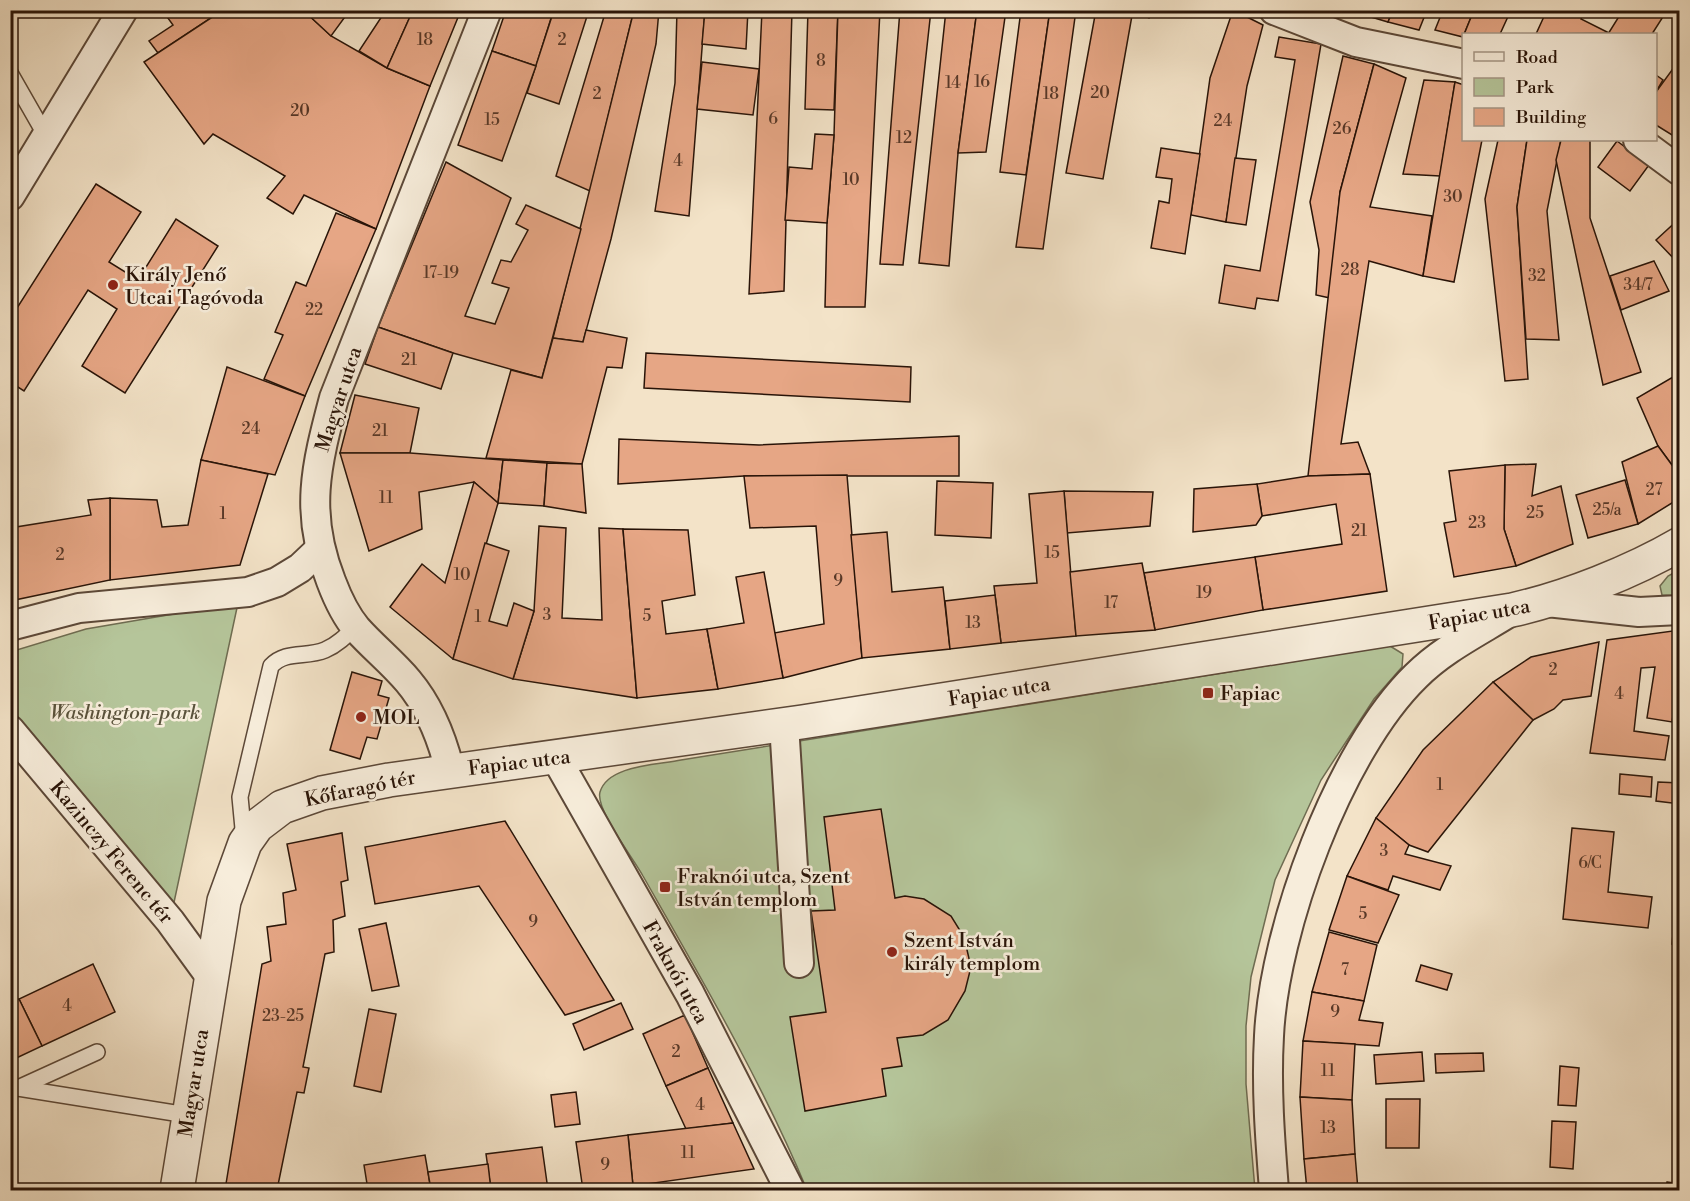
<svg xmlns="http://www.w3.org/2000/svg" width="1690" height="1201" viewBox="0 0 1690 1201" font-family="'Libre Bodoni',serif">
<style>
.green{fill:#b5c59a;stroke:#6f6c51;stroke-width:1.5}
.building{fill:#e6a685;stroke:#291408;stroke-width:1.5}
.lines{fill:none;stroke-linecap:round;stroke-linejoin:round}
.service-casing{stroke:#5c4838;stroke-width:18}
.minor-casing{stroke:#5c4838;stroke-width:32}
.tertiary-casing{stroke:#5c4838;stroke-width:36}
.service{stroke:#f7eddb;stroke-width:15}
.minor{stroke:#f7eddb;stroke-width:28}
.tertiary{stroke:#f7eddb;stroke-width:33}
.poi-dot{fill:#8f2418;stroke:#f7eddb;stroke-width:2}
.labels{text-anchor:middle;stroke-width:5;stroke-linejoin:round;paint-order:stroke}
.number-label{font-size:16px;fill:#583827}
.poi-label{font-size:20px;fill:#291408;stroke:#f7eddb;text-anchor:start}
.street-label{font-size:20px;fill:#291408;stroke:#f7eddb}
.park-label{font-size:20px;font-style:italic;fill:#5a523b;stroke:#f7eddb}
</style>
<rect width="100%" height="100%" fill="#f3e3c8"/>
<filter id="stains"><feTurbulence type="fractalNoise" baseFrequency=".00333" numOctaves="4"/><feColorMatrix values="0 0 0 0 .2 0 0 0 0 .09 0 0 0 0 .02 0 0 0 .5 -.17"/></filter>
<radialGradient id="worn" r=".72"><stop offset=".6" stop-color="#630" stop-opacity="0"/><stop offset="1" stop-color="#630" stop-opacity=".3"/></radialGradient>
<!-- green -->
<g class="green">
<path d="M1679 570V596L1662 595 1660 586 1668 576Z"/>
<path d="M238 603 173 907 11 712 10 652 86 629Z"/>
<path d="M1390 646 1403 654 1402 667 1374 699 1321 780 1275 880 1251 977 1246 1026V1084L1255 1190H807C762 1082 701 978 643 876 634 859 595 809 600 792 608 765 657 765 681 760Z"/>
</g>
<!-- building -->
<g class="building">
<path d="M172 10H223L158 53 149 41 173 25 165 14Z"/>
<path d="M223 10H303L331 36 387 68 430 86 376 229 304 195 293 214 267 198 285 176 213 134 204 144 144 62Z"/>
<path d="M303 10H350L331 36Z"/>
<path d="M386 10H413L387 68 359 51Z"/>
<path d="M413 10H461L430 86 387 68Z"/>
<path d="M506 10 553 12 536 66 492 51Z"/>
<path d="M554 10H589L559 104 527 93Z"/>
<path d="M606 10H634L590 191 556 176Z"/>
<path d="M634 10H659L656 44 611 239 583 342 553 338Z"/>
<path d="M677 10H705L689 216 655 211 675 83Z"/>
<path d="M705 10H748L746 49 702 44Z"/>
<path d="M762 10H792L784 291 749 294Z"/>
<path d="M808 10H838L834 110 805 109Z"/>
<path d="M838 10H880L865 307H825L827 223 834 135Z"/>
<path d="M900 10H931L903 265 880 264Z"/>
<path d="M946 10H977L958 153 949 266 919 263Z"/>
<path d="M977 10H1006L986 152 958 153Z"/>
<path d="M1021 10H1050L1026 175 1000 172Z"/>
<path d="M1050 10H1076L1043 249 1016 247Z"/>
<path d="M1096 10H1133L1103 179 1066 173Z"/>
<path d="M1133 10H1152L1149 18Z"/>
<path d="M1233 10 1263 25 1247 86 1226 222 1191 215 1210 78Z"/>
<path d="M1363 10H1393L1388 22 1361 14Z"/>
<path d="M1393 10H1427L1419 30 1388 22Z"/>
<path d="M1443 10H1474L1463 37 1435 30Z"/>
<path d="M1474 10H1511L1500 34 1463 37Z"/>
<path d="M1547 10H1586L1581 19 1609 33 1536 34Z"/>
<path d="M1623 10H1680V20L1666 12 1652 34H1608Z"/>
<path d="M1279 37 1321 44 1278 301 1257 298 1255 309 1219 303 1225 265 1260 271 1295 60 1275 57Z"/>
<path d="M492 51 536 66 502 161 458 145Z"/>
<path d="M1343 56 1374 64 1340 192 1330 298 1316 295 1319 250 1310 202Z"/>
<path d="M1680 59V140L1656 125V92Z"/>
<path d="M702 62 759 69 753 115 697 109Z"/>
<path d="M1374 64 1406 78 1370 207 1432 216 1423 276 1369 261 1341 444 1358 442 1370 474 1308 476 1340 192Z"/>
<path d="M1656 75 1663 80 1656 92Z"/>
<path d="M1424 80 1455 82 1440 176 1403 174Z"/>
<path d="M1455 82 1464 85V140H1482L1454 282 1423 276Z"/>
<path d="M815 134 834 135 827 223 785 220 789 167 812 169Z"/>
<path d="M1498 140H1527L1517 207 1528 379 1505 381 1485 199Z"/>
<path d="M1527 140H1561L1547 211 1559 340 1526 339 1517 207Z"/>
<path d="M1561 140H1590V218L1641 372 1603 385 1556 160Z"/>
<path d="M1617 141 1649 165 1630 191 1598 167Z"/>
<path d="M1161 148 1200 154 1185 254 1151 248 1159 201 1169 203 1172 179 1156 177Z"/>
<path d="M1235 158 1256 160 1246 225 1226 222Z"/>
<path d="M446 162 511 198 465 316 495 324 509 288 492 283 501 260 511 262 528 230 516 224 526 205 581 229 542 378 453 353 378 327Z"/>
<path d="M96 184 141 212 109 262 138 280 176 219 218 246 125 393 82 366 117 309 88 290 24 391 10 382V319Z"/>
<path d="M336 213 376 229 305 396 264 379 283 335 275 332 296 282 306 286Z"/>
<path d="M1680 218V259L1677 262 1656 240Z"/>
<path d="M1654 261 1669 291 1621 310 1610 276Z"/>
<path d="M378 327 453 353 441 389 365 364Z"/>
<path d="M586 330 627 338 622 368 607 367 582 464 486 458 511 370 542 378 553 338 583 342Z"/>
<path d="M646 353 911 367 910 402 644 388Z"/>
<path d="M227 367 305 396 275 475 201 460Z"/>
<path d="M1673 377 1680 387V476L1658 446 1637 398Z"/>
<path d="M355 395 419 408 410 453H340Z"/>
<path d="M959 436V476H744L618 484 619 439 759 445Z"/>
<path d="M1658 446 1680 476V498L1638 524 1622 462Z"/>
<path d="M340 453H410L503 460 498 503 474 482 419 492 422 529 369 551Z"/>
<path d="M201 460 268 474 240 565 110 580V498L157 500 162 527 188 525Z"/>
<path d="M503 460 547 463 544 506 498 503Z"/>
<path d="M547 463 582 464 586 513 544 506Z"/>
<path d="M1536 464 1532 496 1561 486 1573 544 1516 566 1504 529 1505 465Z"/>
<path d="M1505 465 1504 529 1516 566 1454 577 1444 523 1456 521 1449 471Z"/>
<path d="M1370 474 1387 591 1263 610 1255 557 1342 544 1336 504 1262 516 1257 484 1308 476Z"/>
<path d="M847 475 862 658 783 678 774 633 824 624 816 526 750 528 744 476Z"/>
<path d="M1625 480 1638 524 1588 538 1576 495Z"/>
<path d="M937 481 993 483 991 538 935 535Z"/>
<path d="M474 482 498 503 453 659 390 607 422 564 445 583Z"/>
<path d="M1257 484 1262 516 1256 525 1193 532 1194 489Z"/>
<path d="M1064 491 1153 492 1150 526 1067 533Z"/>
<path d="M1064 491 1076 636 1001 643 994 586 1037 583 1029 494Z"/>
<path d="M110 498V580L10 601V528L91 515 88 500Z"/>
<path d="M539 526 566 528 562 618 602 620 599 528 623 529 637 698 513 679 534 611Z"/>
<path d="M623 529 688 530 695 595 662 601 666 634 707 629 718 689 637 698Z"/>
<path d="M887 532 892 592 943 587 950 649 862 658 851 535Z"/>
<path d="M485 543 509 551 489 621 507 626 514 603 534 611 513 679 453 659Z"/>
<path d="M1255 557 1263 610 1155 630 1144 573Z"/>
<path d="M1142 563 1155 630 1076 636 1070 572Z"/>
<path d="M764 572 783 678 718 689 707 629 744 623 736 577Z"/>
<path d="M995 595 1001 643 950 649 945 601Z"/>
<path d="M1680 630V668L1672 722 1647 718 1655 667 1641 668 1634 731 1669 736 1665 760 1590 753 1607 640Z"/>
<path d="M1599 642 1591 696 1563 700 1554 709 1533 720 1493 682 1531 657Z"/>
<path d="M352 672 382 681 378 695 389 698 377 739 367 737 360 759 330 750Z"/>
<path d="M1493 682 1533 720 1428 852 1409 845 1376 818 1423 750Z"/>
<path d="M1620 774 1652 777 1651 797 1619 794Z"/>
<path d="M1658 782 1680 783V804L1656 801Z"/>
<path d="M881 809 895 898 905 896 924 899 951 916 964 937 971 967 965 991 948 1020 923 1035 897 1038 902 1066 882 1069 886 1096 805 1111 790 1017 826 1012 811 911 835 910 824 817Z"/>
<path d="M1376 818 1409 845 1405 854 1451 866 1440 890 1393 876 1388 890 1347 876Z"/>
<path d="M505 821 614 1000 565 1015 479 886 375 904 365 847Z"/>
<path d="M1572 828 1614 832 1608 892 1652 897 1648 928 1563 919Z"/>
<path d="M342 833 348 880 341 882 345 916 333 920 334 952 325 954 303 1067 309 1068 304 1093 297 1092 277 1190H225L262 964 271 961 267 927 286 924 283 893 296 890 287 844Z"/>
<path d="M1347 876 1399 895 1378 943 1329 930Z"/>
<path d="M1678 894H1680V924H1674Z"/>
<path d="M386 923 399 986 372 991 359 929Z"/>
<path d="M1674 924H1680V945L1672 944Z"/>
<path d="M1329 932 1377 945 1364 1001 1312 992Z"/>
<path d="M93 964 115 1012 42 1046 19 999Z"/>
<path d="M1421 965 1452 974 1447 990 1416 981Z"/>
<path d="M1312 992 1364 1001 1359 1020 1383 1023 1379 1046 1303 1041Z"/>
<path d="M19 999 42 1046 10 1061V1003Z"/>
<path d="M621 1003 633 1029 584 1050 573 1024Z"/>
<path d="M369 1009 396 1014 381 1092 354 1086Z"/>
<path d="M685 1015 708 1068 666 1086 643 1034Z"/>
<path d="M1676 1039H1680V1065H1673Z"/>
<path d="M1303 1041 1355 1044 1352 1100 1300 1097Z"/>
<path d="M1422 1052 1424 1081 1376 1084 1374 1055Z"/>
<path d="M1483 1053 1484 1071 1436 1073 1435 1054Z"/>
<path d="M1560 1066 1579 1068 1576 1106 1558 1105Z"/>
<path d="M708 1068 733 1123 686 1129 666 1086Z"/>
<path d="M576 1092 580 1124 555 1127 551 1095Z"/>
<path d="M1300 1097 1352 1100 1355 1154 1304 1159Z"/>
<path d="M1386 1099H1420L1419 1148H1386Z"/>
<path d="M1552 1121 1576 1122 1573 1169 1550 1167Z"/>
<path d="M733 1123 754 1169 633 1186 628 1135Z"/>
<path d="M628 1135 633 1186 583 1190 576 1142Z"/>
<path d="M542 1147 548 1190H491L486 1154Z"/>
<path d="M1355 1154 1358 1190H1307L1304 1159Z"/>
<path d="M425 1155 431 1190H368L364 1165Z"/>
<path d="M488 1164 491 1190H431L428 1172Z"/>
<path d="M1667 1182 1680 1184V1190H1666Z"/>
</g>
<g class="lines">
<defs>
<g id="service">
<path d="M10 73 46 136"/>
<path d="M244 839 240 797 271 666C286 650 306 658 325 650 337 645 346 636 355 627"/>
<path d="M18 1088 187 1115"/>
<path d="M18 1088 97 1052"/>
</g>
<g id="minor">
<path d="M1274 10 1356 42 1464 64"/>
<path d="M1638 140 1680 171"/>
<path d="M10 196 123 10"/>
<path d="M1547 602 1639 612 1680 610"/>
<path d="M10 626 79 608 248 592 277 582 300 568 319 550"/>
<path d="M784 724 799 963"/>
<path d="M10 730 170 921 210 976"/>
<path d="M556 758 690 994 790 1190"/>
<path d="M450 771C442 738 430 707 408 681 392 662 373 647 357 629 346 616 337 597 331 581 304 513 316 466 334 398L487 10"/>
<path d="M1274 1190C1270 1139 1266 1087 1269 1036 1274 929 1339 751 1416 676 1443 649 1478 632 1510 612"/>
</g>
<path id="tertiary" d="M177 1190 224 901 245 843 257 826 282 807 322 793 389 780 802 722 1512 610C1566 598 1632 572 1680 544"/>
</defs>
<!-- service casing -->
<use href="#service" class="service-casing"/>
<!-- minor casing -->
<use href="#minor" class="minor-casing"/>
<!-- tertiary casing -->
<use href="#tertiary" class="tertiary-casing"/>
<!-- service -->
<use href="#service" class="service"/>
<!-- minor -->
<use href="#minor" class="minor"/>
<!-- tertiary -->
<use href="#tertiary" class="tertiary"/>
</g>
<!-- markers -->
<g class="poi-dot">
<circle cx="113" cy="285" r="6"/>
<rect x="1202" y="687" width="12" height="12" rx="3"/>
<circle cx="361" cy="717" r="6"/>
<rect x="659" y="881" width="12" height="12" rx="3"/>
<circle cx="892" cy="952" r="6"/>
</g>
<g class="labels">
<!-- number labels -->
<g class="number-label">
<text x="425" y="45">18</text>
<text x="562" y="45">2</text>
<text x="821" y="66">8</text>
<text x="982" y="87">16</text>
<text x="953" y="88">14</text>
<text x="1100" y="98">20</text>
<text x="597" y="99">2</text>
<text x="1051" y="99">18</text>
<text x="300" y="116">20</text>
<text x="773" y="124">6</text>
<text x="492" y="125">15</text>
<text x="1223" y="126">24</text>
<text x="1342" y="134">26</text>
<text x="904" y="143">12</text>
<text x="678" y="166">4</text>
<text x="851" y="185">10</text>
<text x="1453" y="202">30</text>
<text x="1350" y="275">28</text>
<text x="441" y="278">17-19</text>
<text x="1537" y="281">32</text>
<text x="1638" y="290">34/7</text>
<text x="314" y="315">22</text>
<text x="409" y="365">21</text>
<text x="251" y="434">24</text>
<text x="380" y="436">21</text>
<text x="1654" y="495">27</text>
<text x="386" y="503">11</text>
<text x="1607" y="515">25/a</text>
<text x="1535" y="518">25</text>
<text x="223" y="519">1</text>
<text x="1477" y="528">23</text>
<text x="1359" y="536">21</text>
<text x="1052" y="558">15</text>
<text x="60" y="560">2</text>
<text x="462" y="580">10</text>
<text x="838" y="586">9</text>
<text x="1204" y="598">19</text>
<text x="1111" y="608">17</text>
<text x="547" y="620">3</text>
<text x="647" y="621">5</text>
<text x="478" y="622">1</text>
<text x="973" y="628">13</text>
<text x="1553" y="675">2</text>
<text x="1619" y="699">4</text>
<text x="1440" y="790">1</text>
<text x="1384" y="856">3</text>
<text x="1590" y="868">6/C</text>
<text x="1363" y="919">5</text>
<text x="533" y="927">9</text>
<text x="1345" y="975">7</text>
<text x="67" y="1011">4</text>
<text x="1335" y="1017">9</text>
<text x="283" y="1021">23-25</text>
<text x="676" y="1057">2</text>
<text x="1328" y="1076">11</text>
<text x="700" y="1110">4</text>
<text x="1328" y="1133">13</text>
<text x="688" y="1158">11</text>
<text x="605" y="1170">9</text>
</g>
<!-- poi labels -->
<g class="poi-label">
<text x="125" y="281">Király Jenő<tspan x="125" dy="23">Utcai Tagóvoda</tspan></text>
<text x="1220" y="700">Fapiac</text>
<text x="373" y="724">MOL</text>
<text x="677" y="883">Fraknói utca, Szent<tspan x="677" dy="23">István templom</tspan></text>
<text x="904" y="947">Szent István<tspan x="904" dy="23">király templom</tspan></text>
</g>
<!-- street labels -->
<g class="street-label">
<text transform="translate(338 399) rotate(-72)" y="7">Magyar utca</text>
<text transform="translate(1479 614) rotate(-10)" y="7">Fapiac utca</text>
<text transform="translate(999 691) rotate(-9)" y="7">Fapiac utca</text>
<text transform="translate(519 762) rotate(-7)" y="7">Fapiac utca</text>
<text transform="translate(360 788) rotate(-12)" y="7">Kőfaragó tér</text>
<text transform="translate(112 852) rotate(50)" y="7">Kazinczy Ferenc tér</text>
<text transform="translate(676 972) rotate(61)" y="7">Fraknói utca</text>
<text transform="translate(193 1083) rotate(-81)" y="7">Magyar utca</text>
</g>
<!-- park labels -->
<g class="park-label">
<text x="125" y="719">Washington-park</text>
</g>
</g>
<!-- margin -->
<rect width="1690" height="1201" fill="none" stroke="#f3e3c8" stroke-width="36"/>
<rect x="12" y="12" width="1666" height="1177" fill="none" stroke="#291408" stroke-width="3"/>
<rect x="18" y="18" width="1654" height="1165" fill="none" stroke="#291408" stroke-width="1.5"/>
<!-- legend -->
<rect x="1462" y="33" width="195" height="108" fill="#f7eddb" stroke="#a59687" stroke-width="1.5"/>
<rect x="1474" y="52" width="30" height="9" fill="#f7eddb" stroke="#a59687" stroke-width="1.5"/>
<text x="1516" y="63" font-size="18" fill="#291408">Road</text>
<rect x="1474" y="78" width="30" height="18" fill="#b5c59a" stroke="#a59687" stroke-width="1.5"/>
<text x="1516" y="93" font-size="18" fill="#291408">Park</text>
<rect x="1474" y="108" width="30" height="18" fill="#e6a685" stroke="#a59687" stroke-width="1.5"/>
<text x="1516" y="123" font-size="18" fill="#291408">Building</text>
<rect width="100%" height="100%" filter="url(#stains)"/>
<rect width="100%" height="100%" fill="url(#worn)"/>
</svg>
